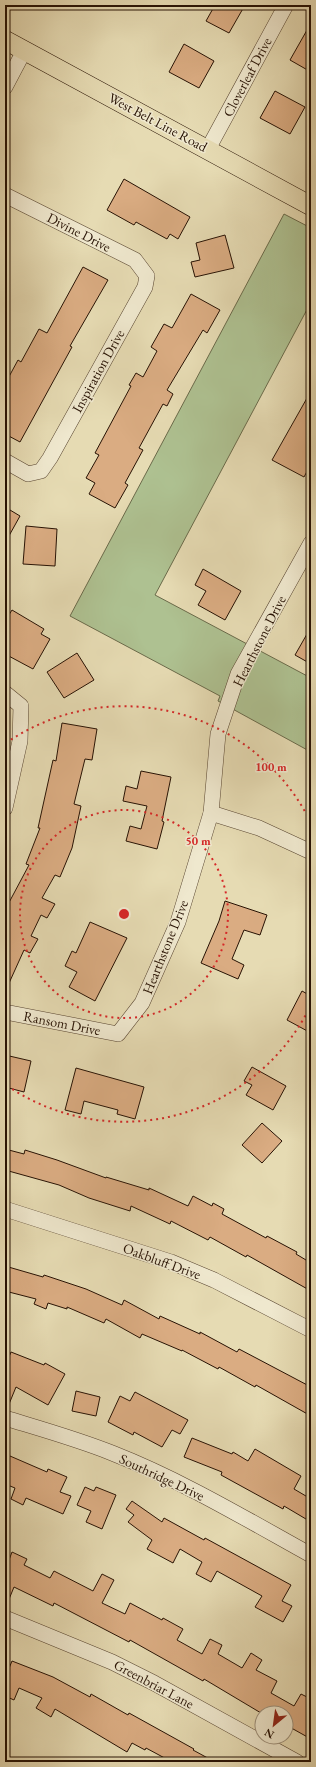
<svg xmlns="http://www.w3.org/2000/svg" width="316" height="1767" viewBox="0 0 316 1767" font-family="'EB Garamond',serif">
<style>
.green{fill:#aec191;stroke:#6a6a4a}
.building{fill:#daac82;stroke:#271204}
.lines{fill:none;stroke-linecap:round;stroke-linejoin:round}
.minor-casing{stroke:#574430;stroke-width:16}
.major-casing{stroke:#271204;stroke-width:20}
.minor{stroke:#efe8ce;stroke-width:15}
.major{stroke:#e6dbb3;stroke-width:19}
.ring{fill:none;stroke:#d62828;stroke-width:2;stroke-dasharray:2 4}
.labels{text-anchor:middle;stroke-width:3;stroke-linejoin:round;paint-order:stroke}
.street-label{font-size:14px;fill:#271204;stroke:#efe8ce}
.centre{fill:#d62828;stroke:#efe8ce;stroke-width:2}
.ring-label{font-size:12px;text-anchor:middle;font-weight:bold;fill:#d62828;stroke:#efe8ce;stroke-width:3;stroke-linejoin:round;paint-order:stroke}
</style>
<rect width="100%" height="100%" fill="#e6dbb3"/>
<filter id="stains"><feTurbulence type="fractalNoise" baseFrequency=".005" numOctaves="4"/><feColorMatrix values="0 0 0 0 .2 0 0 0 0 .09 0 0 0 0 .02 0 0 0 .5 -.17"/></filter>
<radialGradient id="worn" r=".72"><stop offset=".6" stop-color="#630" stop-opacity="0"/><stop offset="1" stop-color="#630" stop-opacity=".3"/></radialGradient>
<!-- green -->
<path class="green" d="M284 214 311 228V302L155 595 311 678V752L218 701 220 696 70 616Z"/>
<!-- building -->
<g class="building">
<path d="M215 5H245L229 33 206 21Z"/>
<path d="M311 23V72L290 60Z"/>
<path d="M184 44 214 61 199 88 169 72Z"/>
<path d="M275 91 305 107 290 134 260 118Z"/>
<path d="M124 179 190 217 178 239 170 234 167 239 136 222 134 225 107 210Z"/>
<path d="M225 235 234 268 195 277 191 262 200 260 196 243Z"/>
<path d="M83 267 108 280 70 346 72 347 20 442 5 434V384L18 360 21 362 39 329 47 333Z"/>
<path d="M191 294 220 310 207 333 203 330 167 390 173 394 167 406 163 404 139 448 143 450 125 483 128 485 115 508 89 494 95 483 86 478 99 455 95 453 131 386 129 385 136 373 143 377 157 351 151 347 164 324 172 328Z"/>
<path d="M311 391V464L304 477 272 460Z"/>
<path d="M5 507 20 516 5 543Z"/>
<path d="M26 526 57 529 55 566 23 564Z"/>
<path d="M203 569 241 591 225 620 198 605 206 591 195 585Z"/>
<path d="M12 610 44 629 41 634 50 639 33 669 5 654V621Z"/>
<path d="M311 627V664L295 655Z"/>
<path d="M77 653 94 680 64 698 47 672Z"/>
<path d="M62 723 97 729 92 760 85 759 74 804 81 806 72 848 60 877 55 875 42 898 55 904 47 918 41 915 31 936 38 939 30 953 24 950 5 992V910L29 865 26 864 40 828H38L53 760 56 761Z"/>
<path d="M141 771 171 777 162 821 164 822 157 849 126 841 130 826 141 829 147 806 123 801 126 786 137 789Z"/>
<path d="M225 901 267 915 260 935 244 930 232 959 244 965 238 979 201 963 219 921Z"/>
<path d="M90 922 127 938 95 1001 69 987 77 972 65 966 72 951 76 953Z"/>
<path d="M302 991 311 996V1033L287 1020Z"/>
<path d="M5 1055 31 1061 24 1092 5 1087Z"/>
<path d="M252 1067 286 1086 273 1110 246 1095 252 1085 244 1081Z"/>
<path d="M76 1068 144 1087 135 1119 117 1114 118 1110 84 1101 81 1114 65 1110Z"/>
<path d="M262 1123 282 1141 262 1163 242 1145Z"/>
<path d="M5 1149 24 1154 25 1150 57 1160 106 1178V1177L149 1190V1188L188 1206 193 1196 212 1206 213 1203 224 1209 222 1214 266 1238 267 1236 297 1252 296 1254 311 1263V1291L247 1255 246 1257 210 1237 208 1240 171 1221 170 1224 131 1206 130 1211 89 1198 59 1185 5 1170Z"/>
<path d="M5 1266 43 1277 44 1275 86 1289 122 1305 124 1300 159 1319 160 1316 200 1334V1332L237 1352 239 1349 311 1387V1416L256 1385 255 1387 219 1367 218 1369 182 1350V1351L142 1334 140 1338 106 1319 104 1323 67 1307V1309L48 1303 46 1309 34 1304 36 1299 5 1291Z"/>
<path d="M11 1352 44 1365 45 1363 65 1374 48 1405 16 1387 7 1409H5V1366Z"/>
<path d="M76 1391 100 1397 96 1416 72 1411Z"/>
<path d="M135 1392 188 1420 180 1434 172 1430 162 1447 134 1432 133 1435 108 1422 120 1396 130 1401Z"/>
<path d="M192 1438 232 1454 233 1452 248 1461 255 1449 301 1476 294 1489 311 1499V1522L284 1506 283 1509 221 1475 222 1472 184 1457Z"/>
<path d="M10 1456 47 1472 48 1469 67 1477 60 1492 71 1496 63 1514 26 1498 23 1505 11 1499 15 1488 5 1484V1466Z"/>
<path d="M85 1487 94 1491 96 1487 116 1495 102 1529 86 1522 91 1511 77 1505Z"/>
<path d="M132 1501 162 1522 164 1518 204 1540 205 1538 291 1585 282 1601 292 1606 283 1622 255 1607 262 1596 217 1571 211 1582 196 1574 202 1562 180 1549 173 1563 147 1549 152 1540 128 1522 134 1515 126 1509Z"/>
<path d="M12 1552 27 1559 24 1565 50 1578 54 1571 93 1591 102 1574 114 1580 102 1603 125 1614 130 1603 162 1620 163 1618 183 1629 177 1640 202 1654 210 1639 222 1645 218 1654 242 1668 251 1653 262 1660 256 1670 277 1681 271 1693 294 1706 301 1694 311 1699V1739L286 1725V1713H261L204 1679 203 1681 130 1640 129 1642 54 1603 53 1606 14 1587 5 1609V1558L9 1560Z"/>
<path d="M12 1661 53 1677 90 1697 91 1694 128 1715 129 1713 194 1749 193 1750 215 1762H172L146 1748 145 1750 132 1743 127 1752 55 1709 51 1717 36 1708 42 1698 19 1688 14 1700 5 1696V1678Z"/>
</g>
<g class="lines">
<defs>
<g id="minor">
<path d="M5 87 24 51"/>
<path d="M208 149 286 5"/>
<path d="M5 195 135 260 147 276 145 287 50 458 41 471 28 474 5 461"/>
<path d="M5 693 21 706 20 741 5 808"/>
<path d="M211 813 259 828 311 852"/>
<path d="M5 1012 118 1034 142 1003 178 922 211 813 218 734 238 674 311 543"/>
<path d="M5 1209 171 1262 214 1280 311 1330"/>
<path d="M5 1418C41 1429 77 1439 112 1453 181 1480 246 1519 311 1555"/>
<path d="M5 1618 112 1662 154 1683 297 1762"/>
</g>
<path id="major" d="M5 40 311 206"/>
</defs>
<!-- minor casing -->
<use href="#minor" class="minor-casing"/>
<!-- major casing -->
<use href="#major" class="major-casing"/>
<!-- minor -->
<use href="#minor" class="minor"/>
<!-- major -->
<use href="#major" class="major"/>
</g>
<!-- distance rings -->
<g class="ring">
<circle cx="124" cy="914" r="104"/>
<path d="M311 1005A208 208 0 0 1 6 1085M6 743A208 208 0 0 1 311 823"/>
</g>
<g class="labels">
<!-- street labels -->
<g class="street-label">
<text transform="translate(247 77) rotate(-62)" y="5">Cloverleaf Drive</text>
<text transform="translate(158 122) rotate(28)" y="5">West Belt Line Road</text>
<text transform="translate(79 232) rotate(27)" y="5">Divine Drive</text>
<text transform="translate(98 371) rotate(-61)" y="5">Inspiration Drive</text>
<text transform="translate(259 641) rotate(-63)" y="5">Hearthstone Drive</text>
<text transform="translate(165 947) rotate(-68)" y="5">Hearthstone Drive</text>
<text transform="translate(62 1023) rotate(11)" y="5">Ransom Drive</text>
<text transform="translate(162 1261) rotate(20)" y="5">Oakbluff Drive</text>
<text transform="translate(162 1477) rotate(25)" y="5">Southridge Drive</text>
<text transform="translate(154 1684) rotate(28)" y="5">Greenbriar Lane</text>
</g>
</g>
<circle cx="124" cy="914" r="6" class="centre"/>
<g class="ring-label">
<text x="271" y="771">100 m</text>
<text x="198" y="845">50 m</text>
</g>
<!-- margin -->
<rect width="316" height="1767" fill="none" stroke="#e6dbb3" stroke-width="20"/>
<rect x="6" y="6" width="304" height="1755" fill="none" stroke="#271204" stroke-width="2"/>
<rect x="10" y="10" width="296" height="1747" fill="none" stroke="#271204"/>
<!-- north arrow -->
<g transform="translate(274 1725) rotate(209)"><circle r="19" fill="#efe8ce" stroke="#9f927d"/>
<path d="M0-3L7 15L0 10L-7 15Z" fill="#8f2418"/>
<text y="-6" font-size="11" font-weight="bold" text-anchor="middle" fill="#271204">N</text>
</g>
<rect width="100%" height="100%" filter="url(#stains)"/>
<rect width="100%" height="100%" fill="url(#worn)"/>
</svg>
